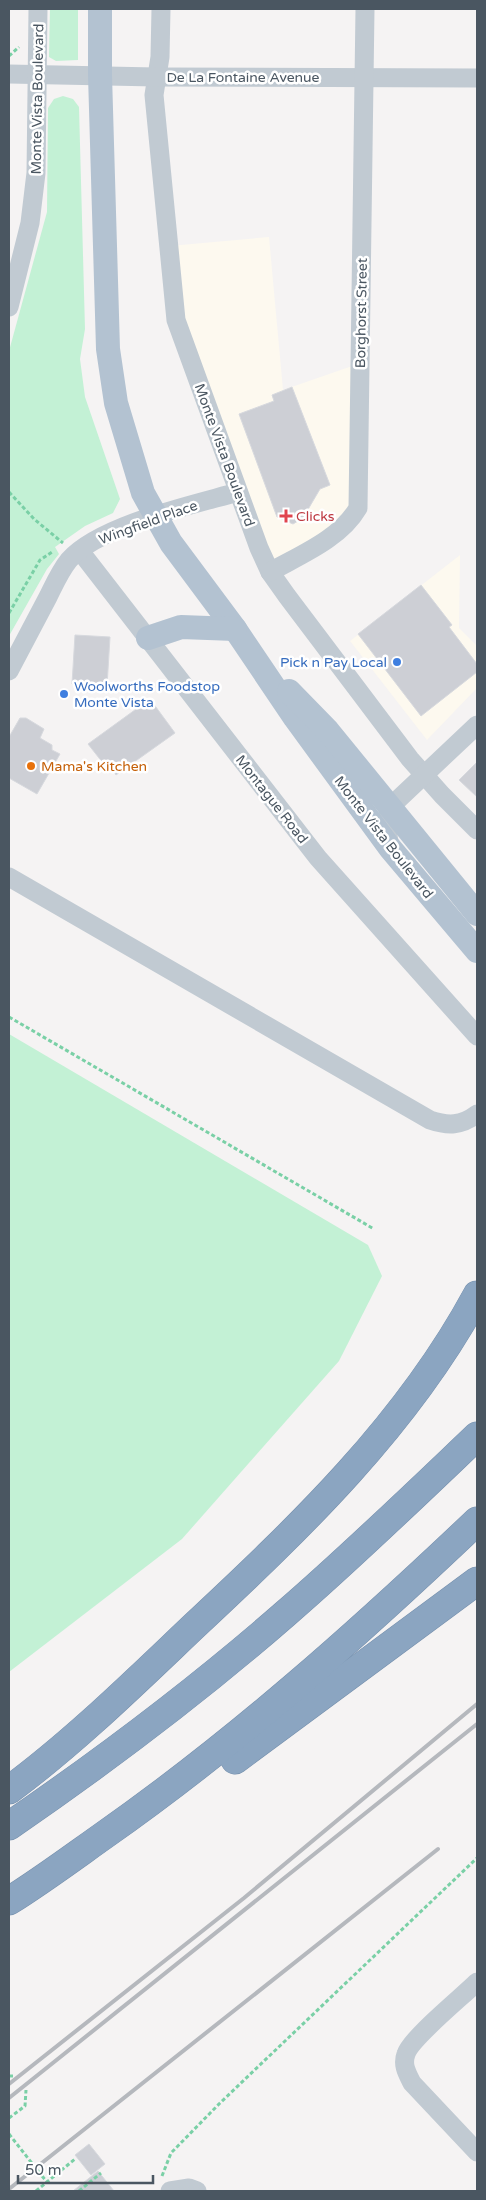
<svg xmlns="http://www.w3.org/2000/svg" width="486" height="2200" viewBox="0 0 486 2200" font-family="'Varela Round',sans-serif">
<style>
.commercial{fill:#fdf9ef}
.green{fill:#c3f1d5}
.building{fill:#cdcfd5;stroke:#d7d9de}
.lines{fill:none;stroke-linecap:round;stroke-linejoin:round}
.highway-casing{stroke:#7690ad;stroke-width:29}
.path{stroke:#7ad0a6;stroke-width:3;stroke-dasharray:4 2.5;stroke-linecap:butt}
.minor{stroke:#c1cad2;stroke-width:19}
.major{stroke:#b3c2d1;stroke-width:24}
.highway{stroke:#8ba5c1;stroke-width:28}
.rail{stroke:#b5b8bd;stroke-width:4}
.path-bridge{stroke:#7ad0a6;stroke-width:3;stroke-dasharray:4 2.5;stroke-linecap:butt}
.health-dot{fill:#e0444e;stroke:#fff;stroke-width:2}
.shop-dot{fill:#3f7fe0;stroke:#fff;stroke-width:2}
.food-dot{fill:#e8710a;stroke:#fff;stroke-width:2}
.labels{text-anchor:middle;stroke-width:5;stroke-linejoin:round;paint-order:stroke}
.street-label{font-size:14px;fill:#4a5661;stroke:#fff}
.health-label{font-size:14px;fill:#be3a42;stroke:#fff;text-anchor:start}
.shop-label{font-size:14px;fill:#366cbe;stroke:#fff;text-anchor:end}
.food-label{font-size:14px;fill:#c56008;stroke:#fff;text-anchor:start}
</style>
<rect width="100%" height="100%" fill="#f5f3f3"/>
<!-- commercial -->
<g class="commercial">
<path d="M269 237 283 390 358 364 357 508 271 571 177 320 170 246Z"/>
<path d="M460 555 459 628 477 646V688L427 740 350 641Z"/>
</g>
<!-- green -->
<g class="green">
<path d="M50 9H78V60L56 61 49 57Z"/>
<path d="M63 96 73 99 79 107 85 329 80 359 85 397 120 499 113 513 85 526 55 547 59 554 47 569 9 636V351L47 212 48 108 54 99Z"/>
<path d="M9 1034 368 1245 382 1276 339 1361 182 1539 9 1672Z"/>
</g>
<!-- building -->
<g class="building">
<path d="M292 387 330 485 320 489 303 518 293 524 277 517 239 414 274 401 272 395Z"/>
<path d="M421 585 452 625 449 627 477 664V672L421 716 358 634Z"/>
<path d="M75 635 110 637 107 686 72 684Z"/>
<path d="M150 699 175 733 116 775 113 770 110 772 88 744Z"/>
<path d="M20 718H26L44 729 40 738 52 745V750L60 754 37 794 9 778V737Z"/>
<path d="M477 762V797L459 780Z"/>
<path d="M89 2144 105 2164 91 2175 75 2155Z"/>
<path d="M98 2171 114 2191H73Z"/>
</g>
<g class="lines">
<defs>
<g id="highway">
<path d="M235 1760 477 1581"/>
<path d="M9 1790C74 1742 134 1683 193 1627 300 1527 407 1425 477 1295"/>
<path d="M9 1826C105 1760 198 1690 285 1614 351 1557 414 1496 477 1436"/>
<path d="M9 1901C41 1881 72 1858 103 1836 237 1742 358 1634 477 1521"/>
</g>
</defs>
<!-- highway casing -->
<use href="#highway" class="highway-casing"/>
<!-- path -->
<g class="path">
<path d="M9 56 19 47"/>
<path d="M9 492 34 519 63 543"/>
<path d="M9 613 40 560 52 552"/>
<path d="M9 1017 374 1229"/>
<path d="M9 2076H13"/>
<path d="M9 2118 25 2106 26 2090"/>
<path d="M42 2176 47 2182"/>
<path d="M162 2176 171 2153 220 2103 477 1858"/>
<path d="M36 2191 75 2159"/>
<path d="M79 2191 101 2173"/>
</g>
<!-- minor -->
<g class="minor">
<path d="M161 9 160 57 154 95 176 320 259 548 270 572 287 596 410 759 442 795 477 830"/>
<path d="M9 74 156 77 477 78"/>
<path d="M9 307 30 223 36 173 38 9"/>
<path d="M80 551 318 858 477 1036"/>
<path d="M270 572C300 555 340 539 358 508L365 9"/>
<path d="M9 671C22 646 35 622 48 597 54 585 60 571 69 560 100 525 192 505 238 492"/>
<path d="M390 847 386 825 389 808 477 725"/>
<path d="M9 877 430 1120C448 1126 461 1126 477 1114"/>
<path d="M477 1982C463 1996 411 2038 406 2054 402 2065 407 2073 412 2083L477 2152"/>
<path d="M170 2191 189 2188 197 2191"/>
</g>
<!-- major -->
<g class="major">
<path d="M100 9V75L108 349 116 403 143 493 171 543 235 629 295 718 390 848 477 951"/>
<path d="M148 638 181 627 235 629"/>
<path d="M289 691 328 731 477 914"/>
</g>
<!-- highway -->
<use href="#highway" class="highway"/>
<!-- rail -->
<g class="rail">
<path d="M9 2084 244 1898 477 1704"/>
<path d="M9 2098 477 1724"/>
<path d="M9 2189 438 1849"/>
</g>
<!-- path-bridge -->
<path class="path-bridge" d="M9 2134 42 2176"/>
</g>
<!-- markers -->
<path class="health-dot" d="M283.5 508.5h5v5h5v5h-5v5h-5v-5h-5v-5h5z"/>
<g class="shop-dot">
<circle cx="397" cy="662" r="5"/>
<circle cx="64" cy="694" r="5"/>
</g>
<circle class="food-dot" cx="31" cy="766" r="5"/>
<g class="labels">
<!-- street labels -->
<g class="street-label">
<text x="243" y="82">De La Fontaine Avenue</text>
<text transform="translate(37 99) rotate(-89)" y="5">Monte Vista Boulevard</text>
<text transform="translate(361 313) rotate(-89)" y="5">Borghorst Street</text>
<text transform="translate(225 455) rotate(70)" y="5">Monte Vista Boulevard</text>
<text transform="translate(148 522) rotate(-20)" y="5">Wingfield Place</text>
<text transform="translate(272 799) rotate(52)" y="5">Montague Road</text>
<text transform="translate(384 837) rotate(52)" y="5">Monte Vista Boulevard</text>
</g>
<!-- health labels -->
<g class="health-label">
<text x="296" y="521">Clicks</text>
</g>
<!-- shop labels -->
<g class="shop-label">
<text x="387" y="667">Pick n Pay Local</text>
<text x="74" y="691" text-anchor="start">Woolworths Foodstop<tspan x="74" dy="16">Monte Vista</tspan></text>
</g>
<!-- food labels -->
<g class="food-label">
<text x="41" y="771">Mama's Kitchen</text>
</g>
</g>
<!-- border -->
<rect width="486" height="2200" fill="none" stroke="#4a5661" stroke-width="20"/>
<!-- scale -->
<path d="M18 2175v8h135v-8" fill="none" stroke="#4a5661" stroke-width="2.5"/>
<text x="25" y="2175" font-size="15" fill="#4a5661" stroke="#ffffff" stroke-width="4" paint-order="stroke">50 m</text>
</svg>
